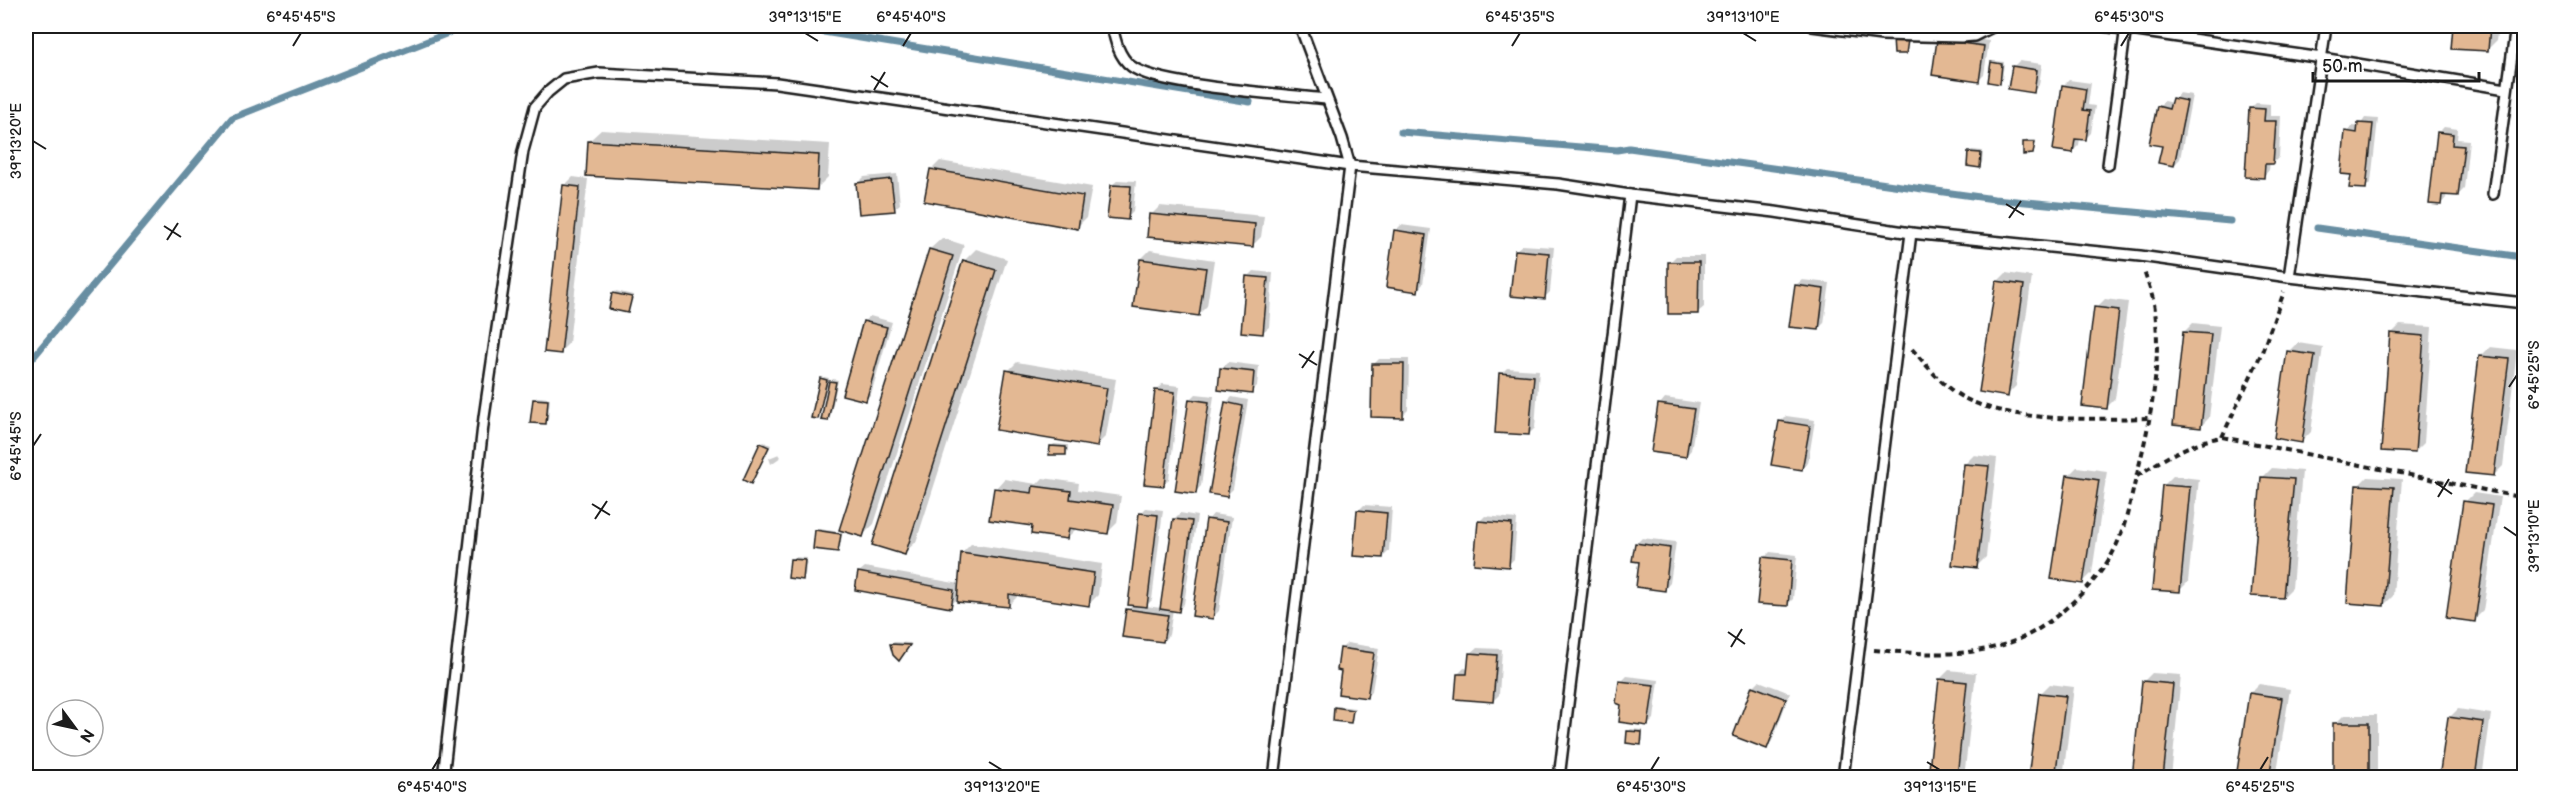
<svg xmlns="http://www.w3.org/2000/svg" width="2550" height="803" viewBox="0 0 2550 803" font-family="'Balsamiq Sans',sans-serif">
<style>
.shadow{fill:#0003}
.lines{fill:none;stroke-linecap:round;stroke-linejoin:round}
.stream{stroke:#678ea2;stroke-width:7}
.building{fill:#e3b893;stroke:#1c1c1c;stroke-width:1.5}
.lane-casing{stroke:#1c1c1c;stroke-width:14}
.path{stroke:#1c1c1c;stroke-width:4;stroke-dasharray:6 4.5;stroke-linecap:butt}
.lane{stroke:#fff;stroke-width:9}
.ticks{fill:none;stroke:#1c1c1c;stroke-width:2}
.neatline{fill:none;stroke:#1c1c1c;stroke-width:2}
.ticks-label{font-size:15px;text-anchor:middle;fill:#1c1c1c}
</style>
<rect width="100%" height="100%" fill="#fff"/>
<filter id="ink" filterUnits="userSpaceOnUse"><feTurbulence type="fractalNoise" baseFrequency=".0167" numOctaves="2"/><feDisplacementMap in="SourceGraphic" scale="12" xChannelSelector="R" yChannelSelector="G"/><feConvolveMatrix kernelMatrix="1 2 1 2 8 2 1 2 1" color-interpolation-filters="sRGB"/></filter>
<g filter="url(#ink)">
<!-- shadow -->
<g class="shadow">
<path d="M2454 26H2498L2496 41 2487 50 2453 47Z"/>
<path d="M1944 34 1989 41 1984 75 1978 81 1934 74Z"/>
<path d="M1995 61 2004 62 2002 80 1999 82 1992 63Z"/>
<path d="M2019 61 2042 64 2039 85 2034 91 2013 67Z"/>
<path d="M2069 80 2091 83 2088 105 2095 106 2091 133 2085 139 2080 138 2079 145 2073 151 2063 86Z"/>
<path d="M2179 93 2192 95 2180 159 2174 165 2164 145 2158 107 2164 101 2172 103Z"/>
<path d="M2256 103 2270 104V116H2281L2279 157 2273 163 2270 162 2269 170 2264 176 2250 109Z"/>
<path d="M2365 118 2378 119 2371 182 2365 188 2352 174 2347 132 2353 126 2359 127Z"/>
<path d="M2444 127 2458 129 2457 139 2469 140 2464 189 2458 195 2447 194 2446 198 2441 204 2438 133Z"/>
<path d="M601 130 830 144 828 177 817 188 589 141Z"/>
<path d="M2027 140H2036L2032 152 2024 142Z"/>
<path d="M1972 150 1983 151 1982 163 1979 166 1969 152Z"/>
<path d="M940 161 1092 187 1086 218 1077 227 931 170Z"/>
<path d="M897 174 900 204 894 209 858 183 864 177Z"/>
<path d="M573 177 588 179 569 343 560 352 564 186Z"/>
<path d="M1118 180 1136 181 1133 212 1127 218 1112 185Z"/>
<path d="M1160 206 1264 216 1261 237 1252 246 1151 215Z"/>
<path d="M1401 225 1431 229 1423 284 1418 290 1395 231Z"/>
<path d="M942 238 964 245 874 524 862 536 843 530 840 548 837 551 817 531 819 529 840 532 930 249Z"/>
<path d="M1522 245 1554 247 1550 292 1544 298 1516 250Z"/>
<path d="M976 249 1007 259 916 542 904 553 964 261Z"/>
<path d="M1150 250 1214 260 1207 306 1198 315 1141 259Z"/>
<path d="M1676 256H1704V307L1698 312 1670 262Z"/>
<path d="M1254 271 1273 273 1269 327 1263 332 1248 277Z"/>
<path d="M2006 273 2032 277 2016 386 2007 395 1997 282Z"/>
<path d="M1802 280 1830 283 1824 323 1818 329 1796 285Z"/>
<path d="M616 291 633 295 628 311 614 294Z"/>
<path d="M2105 299 2128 302 2115 399 2106 408 2096 308Z"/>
<path d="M870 316 892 322 871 394 865 400 864 321Z"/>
<path d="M2193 323 2220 326 2209 418 2200 427 2184 332Z"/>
<path d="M2400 325 2432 327 2424 443 2415 452 2391 334Z"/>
<path d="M2298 343 2323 347 2311 432 2302 441 2289 352Z"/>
<path d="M2490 347 2517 350 2503 466 2494 475 2481 356Z"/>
<path d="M1379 359H1409L1408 410 1402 416 1374 364Z"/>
<path d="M1017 362 1116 379 1106 436 1097 445 1008 371Z"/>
<path d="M1228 362 1259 366 1257 386 1251 392 1222 368Z"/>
<path d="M1507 368 1539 370 1535 428 1529 434 1501 374Z"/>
<path d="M824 377 829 378 827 385 833 379 838 380 830 417 827 420 830 387 827 386 818 418 821 379Z"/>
<path d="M1162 384 1180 386 1169 479 1163 485 1157 390Z"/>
<path d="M1196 394 1214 396 1201 486 1195 492 1190 400Z"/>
<path d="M537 397 550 398 548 420 545 423 535 399Z"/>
<path d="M1232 397 1248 400 1233 489 1227 495 1226 403Z"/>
<path d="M1665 398 1699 403 1691 450 1686 456 1660 404Z"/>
<path d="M1786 416 1815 420 1808 463 1802 469 1781 421Z"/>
<path d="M764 442 771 445 753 480 762 444Z"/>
<path d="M1054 444 1068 445V451L1065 453 1051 447Z"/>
<path d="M779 454 781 457 771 464 769 458Z"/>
<path d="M1974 455 1997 458 1986 557 1977 566 1965 464Z"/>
<path d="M2077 467 2107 471 2092 573 2083 582 2068 476Z"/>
<path d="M2272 468 2302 471 2292 588 2283 597 2263 477Z"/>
<path d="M2173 476 2199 479 2188 582 2179 591 2164 485Z"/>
<path d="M2367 477 2402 479 2393 596 2384 605 2358 486Z"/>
<path d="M1043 478 1079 483 1078 490 1121 496 1117 523 1108 532 1076 529 1067 538 1034 525 996 488 1004 479 1037 484Z"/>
<path d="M2474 493 2500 497 2483 611 2474 620 2465 502Z"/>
<path d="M1364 505 1392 507 1389 551 1383 557 1358 511Z"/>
<path d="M1146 508 1163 510 1152 600 1146 606 1161 608 1174 519 1180 513 1197 516 1184 604 1178 610 1173 609 1169 635 1163 641 1128 610 1134 604 1140 514Z"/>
<path d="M1213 514 1232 517 1219 611 1213 617 1208 520Z"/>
<path d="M1485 516 1517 519 1514 559 1508 565 1479 522Z"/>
<path d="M1642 538 1676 542 1670 583 1665 589 1641 561 1636 544Z"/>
<path d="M971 544 1102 564 1098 595 1089 604 1017 594V597L1008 606 958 598 950 606 859 572 865 567 960 584 962 553Z"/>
<path d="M1770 552 1797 555 1793 599 1787 605 1764 558Z"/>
<path d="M794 557 807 558 805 575 803 578 791 559Z"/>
<path d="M894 642 911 643 901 656 892 644Z"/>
<path d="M1347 643 1379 648 1372 691 1366 697 1343 669 1341 649Z"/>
<path d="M1477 648 1502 649 1499 695 1493 701 1458 674 1464 668 1469 669 1471 653Z"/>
<path d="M1949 670 1976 673 1964 778H1929L1940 679Z"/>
<path d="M2152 673 2181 675 2171 778H2134L2143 682Z"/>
<path d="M1627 676 1659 680 1654 719 1648 725 1623 703 1621 682Z"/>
<path d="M1759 681 1790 693 1772 741 1767 747 1753 687Z"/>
<path d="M2050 684 2074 687 2063 778H2030L2041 693Z"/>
<path d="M2259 684 2290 689 2276 778H2237L2250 693Z"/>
<path d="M1338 706 1355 708 1350 722 1336 708Z"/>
<path d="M2458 709 2491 714 2482 778H2441L2449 718Z"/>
<path d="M2344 715H2377V778H2334L2335 724Z"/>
<path d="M1631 729 1643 730V741L1640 743 1628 732Z"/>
</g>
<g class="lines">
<!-- stream -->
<g class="stream">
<path d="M787 26 1250 102"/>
<path d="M1401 132 1617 150 1629 148 1994 199 2230 221"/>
<path d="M2317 228 2522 257"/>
<path d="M26 366 232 118 466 26"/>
</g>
</g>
<!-- building -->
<g class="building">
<path d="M2453 26H2490L2488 51 2451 49Z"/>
<path d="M1893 38 1908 40 1906 54H1894Z"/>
<path d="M1937 40 1984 46 1979 82 1932 75Z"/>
<path d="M1991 62 2002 64 2000 84 1988 82Z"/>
<path d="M2012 66 2037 70 2034 93 2008 89Z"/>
<path d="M2062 85 2086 89 2083 110 2090 111 2086 140 2075 139 2073 153 2053 150Z"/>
<path d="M2172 98 2187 101 2174 166 2158 163 2162 146 2149 144 2157 106 2169 109Z"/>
<path d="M2249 108 2265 109 2264 121H2276L2273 164H2265L2264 178 2245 177Z"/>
<path d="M2358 123 2373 124 2366 189 2349 188 2351 175 2341 174 2345 131 2357 133Z"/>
<path d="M2437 132 2453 134 2452 145 2464 146 2458 196 2442 195 2441 205 2429 204Z"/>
<path d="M588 141 819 155 817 190 586 176Z"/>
<path d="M2023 142H2035L2033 154 2023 155Z"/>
<path d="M1968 152 1981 153 1980 168 1967 166Z"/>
<path d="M930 169 1083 196 1078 229 924 201Z"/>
<path d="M891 179 895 211 859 214 856 183Z"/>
<path d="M563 185 580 187 561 354 544 352Z"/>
<path d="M1111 185 1131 186 1128 220 1107 218Z"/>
<path d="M1149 214 1255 224 1253 247 1147 237Z"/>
<path d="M1394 230 1426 235 1418 292 1386 287Z"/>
<path d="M929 249 953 256 863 537 839 530Z"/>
<path d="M1515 250 1549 253 1545 299 1510 296Z"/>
<path d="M1140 259 1206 268 1199 316 1133 307Z"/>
<path d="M963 260 996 270 905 555 872 545Z"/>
<path d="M1668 262H1699L1698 314H1668Z"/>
<path d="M1246 276 1268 278 1263 334 1241 332Z"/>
<path d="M1996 281 2024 285 2008 397 1979 392Z"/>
<path d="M1795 285 1824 289 1819 330 1789 327Z"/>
<path d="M612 293 632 297 628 313 609 309Z"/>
<path d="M2094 307 2119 310 2107 409 2082 406Z"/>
<path d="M863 321 887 327 866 401 842 395Z"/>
<path d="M2183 332 2211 334 2201 428 2173 425Z"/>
<path d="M2390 333 2424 336 2415 453 2381 451Z"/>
<path d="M2287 351 2315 355 2302 443 2274 438Z"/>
<path d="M2479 356 2509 359 2494 476 2465 473Z"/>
<path d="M1372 364H1404L1403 418 1371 417Z"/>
<path d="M1220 368 1254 372 1252 394 1218 390Z"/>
<path d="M1006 370 1107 388 1097 447 996 430Z"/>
<path d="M1499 373 1534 376 1529 435 1495 433Z"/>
<path d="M820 378 827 380 818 419 811 418Z"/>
<path d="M829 381 836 382 828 421 821 420Z"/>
<path d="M1155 390 1175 392 1164 486 1144 484Z"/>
<path d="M533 399 548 400 546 424 530 423Z"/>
<path d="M1189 399 1209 402 1196 494 1175 491Z"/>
<path d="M1225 402 1243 406 1227 497 1209 494Z"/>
<path d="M1658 404 1694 409 1686 457 1651 452Z"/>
<path d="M1779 421 1810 426 1802 470 1771 465Z"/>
<path d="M760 443 769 447 751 484 743 480Z"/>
<path d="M1050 446 1066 447V455H1049Z"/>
<path d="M1964 464 1989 466 1977 568 1952 565Z"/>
<path d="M2067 475 2099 480 2083 584 2051 579Z"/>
<path d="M2261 477 2294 479 2283 598 2251 596Z"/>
<path d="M2162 485 2190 487 2180 592 2152 590Z"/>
<path d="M2356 485 2394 487 2384 606 2347 603Z"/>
<path d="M1033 486 1071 491 1070 499 1113 505 1108 534 1069 528 1067 539 1031 534 1032 526 989 520 994 488 1032 493Z"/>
<path d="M2463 501 2492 505 2475 622 2446 618Z"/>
<path d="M1357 510 1387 513 1383 558 1353 556Z"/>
<path d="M1139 513 1158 515 1147 607 1128 605Z"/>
<path d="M1173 519 1192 521 1179 612 1160 609Z"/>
<path d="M1206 519 1227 522 1213 619 1192 616Z"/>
<path d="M1478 521 1512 524 1509 567 1474 564Z"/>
<path d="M815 530 841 534 838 552 813 549Z"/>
<path d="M1635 543 1670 548 1665 591 1636 587 1639 562 1632 561Z"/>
<path d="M961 553 1094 573 1089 606 1009 594V607L957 602Z"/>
<path d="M1762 557 1792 560 1788 606 1757 604Z"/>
<path d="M790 559 805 560 803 580 788 578Z"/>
<path d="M858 572 954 590 951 608 855 590Z"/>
<path d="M1126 609 1168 615 1163 642 1122 637Z"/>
<path d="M890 644 910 645 899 661 893 655Z"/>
<path d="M1340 648 1374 653 1367 698 1338 694 1341 671 1337 670Z"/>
<path d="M1469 653 1497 655 1493 702 1455 699 1457 674H1467Z"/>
<path d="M1939 679 1967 682 1957 778H1928Z"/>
<path d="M1619 681 1654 685 1648 726 1619 722 1621 705 1616 703Z"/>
<path d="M2142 681 2173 684 2163 778H2132Z"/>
<path d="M1752 686 1786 699 1767 749 1733 736Z"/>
<path d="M2039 693 2066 696 2055 778H2028Z"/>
<path d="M2249 693 2282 698 2269 778H2236Z"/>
<path d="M1334 707 1353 710 1351 723 1333 721Z"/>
<path d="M2448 717 2483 722 2475 778H2439Z"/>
<rect x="2333" y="723" width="36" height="55"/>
<path d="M1627 731 1642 732 1641 745 1626 743Z"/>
</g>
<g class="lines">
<defs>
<g id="lane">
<path d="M1112 26C1115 40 1119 57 1131 66 1157 87 1287 94 1326 99"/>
<path d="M1812 26 1882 35 1961 37 1974 36 1994 26"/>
<path d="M2103 26 2322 58 2506 89"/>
<path d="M2108 165 2126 26"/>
<path d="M2493 194 2516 26"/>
<path d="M2289 277 2326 26"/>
<path d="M443 778 484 417 523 151 535 107 548 92 564 79 599 73 777 83 1350 166 1558 184 1630 195 1775 212 1911 233 2140 256 2289 277 2524 303"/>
<path d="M1274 778 1350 166 1342 138 1300 26"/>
<path d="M1559 778 1630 195"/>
<path d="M1843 778 1911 233"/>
</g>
</defs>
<!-- lane casing -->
<use href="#lane" class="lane-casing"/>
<!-- path -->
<g class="path">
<path d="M1912 349C1928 367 1945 389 1966 399 2015 423 2096 419 2150 418"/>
<path d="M2222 437 2262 352 2284 292"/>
<path d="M2137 476C2164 458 2189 443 2222 437L2524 498"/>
<path d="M1874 650C1925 654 1973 659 2022 638 2053 624 2094 586 2111 556 2124 533 2129 507 2135 482 2149 427 2162 368 2155 311 2154 298 2148 284 2144 271"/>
</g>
<!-- lane -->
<use href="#lane" class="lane"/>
</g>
</g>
<!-- ticks -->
<path class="ticks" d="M805 33 818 41M1743 33 1756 41M293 46 301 33M903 46 911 33M1512 46 1520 33M2121 46 2129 33M871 76 888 87M874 90 885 72M33 141 46 149M2006 204 2024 215M2009 218 2021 201M164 226 181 237M167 240 178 223M1299 354 1317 365M1302 368 1314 351M2509 387 2517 375M33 446 41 434M2435 482 2452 494M2438 497 2449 479M592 504 610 515M595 519 607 501M2504 527 2517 536M1728 632 1745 644M1731 647 1742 629M989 762 1002 770M1927 762 1940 770M432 770 440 757M1651 770 1659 757M2260 770 2268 757"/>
<!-- margin -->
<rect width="2550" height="803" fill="none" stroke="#fff" stroke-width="66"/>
<!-- north arrow -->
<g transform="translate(75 728) rotate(123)"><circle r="28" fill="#ffffff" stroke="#a4a4a4" stroke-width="1.5"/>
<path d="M0-4.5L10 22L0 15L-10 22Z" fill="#1c1c1c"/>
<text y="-9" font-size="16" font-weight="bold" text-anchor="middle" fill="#1c1c1c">N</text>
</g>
<!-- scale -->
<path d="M2313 72v9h166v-9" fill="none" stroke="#1c1c1c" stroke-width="3"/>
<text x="2322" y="72" font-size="18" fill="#1c1c1c" stroke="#ffffff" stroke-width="4.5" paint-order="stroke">50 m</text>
<rect x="33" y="33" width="2484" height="737" class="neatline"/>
<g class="ticks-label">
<text x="301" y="22">6°45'45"S</text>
<text x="805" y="22">39°13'15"E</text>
<text x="911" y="22">6°45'40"S</text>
<text x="1520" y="22">6°45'35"S</text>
<text x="1743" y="22">39°13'10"E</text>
<text x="2129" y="22">6°45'30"S</text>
<text transform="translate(16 141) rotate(-90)" y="5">39°13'20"E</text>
<text transform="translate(2534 375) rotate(-90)" y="5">6°45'25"S</text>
<text transform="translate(16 446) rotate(-90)" y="5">6°45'45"S</text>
<text transform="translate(2534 536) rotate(-90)" y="5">39°13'10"E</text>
<text x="432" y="792">6°45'40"S</text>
<text x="1002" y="792">39°13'20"E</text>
<text x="1651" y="792">6°45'30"S</text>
<text x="1940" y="792">39°13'15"E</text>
<text x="2260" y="792">6°45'25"S</text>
</g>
</svg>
